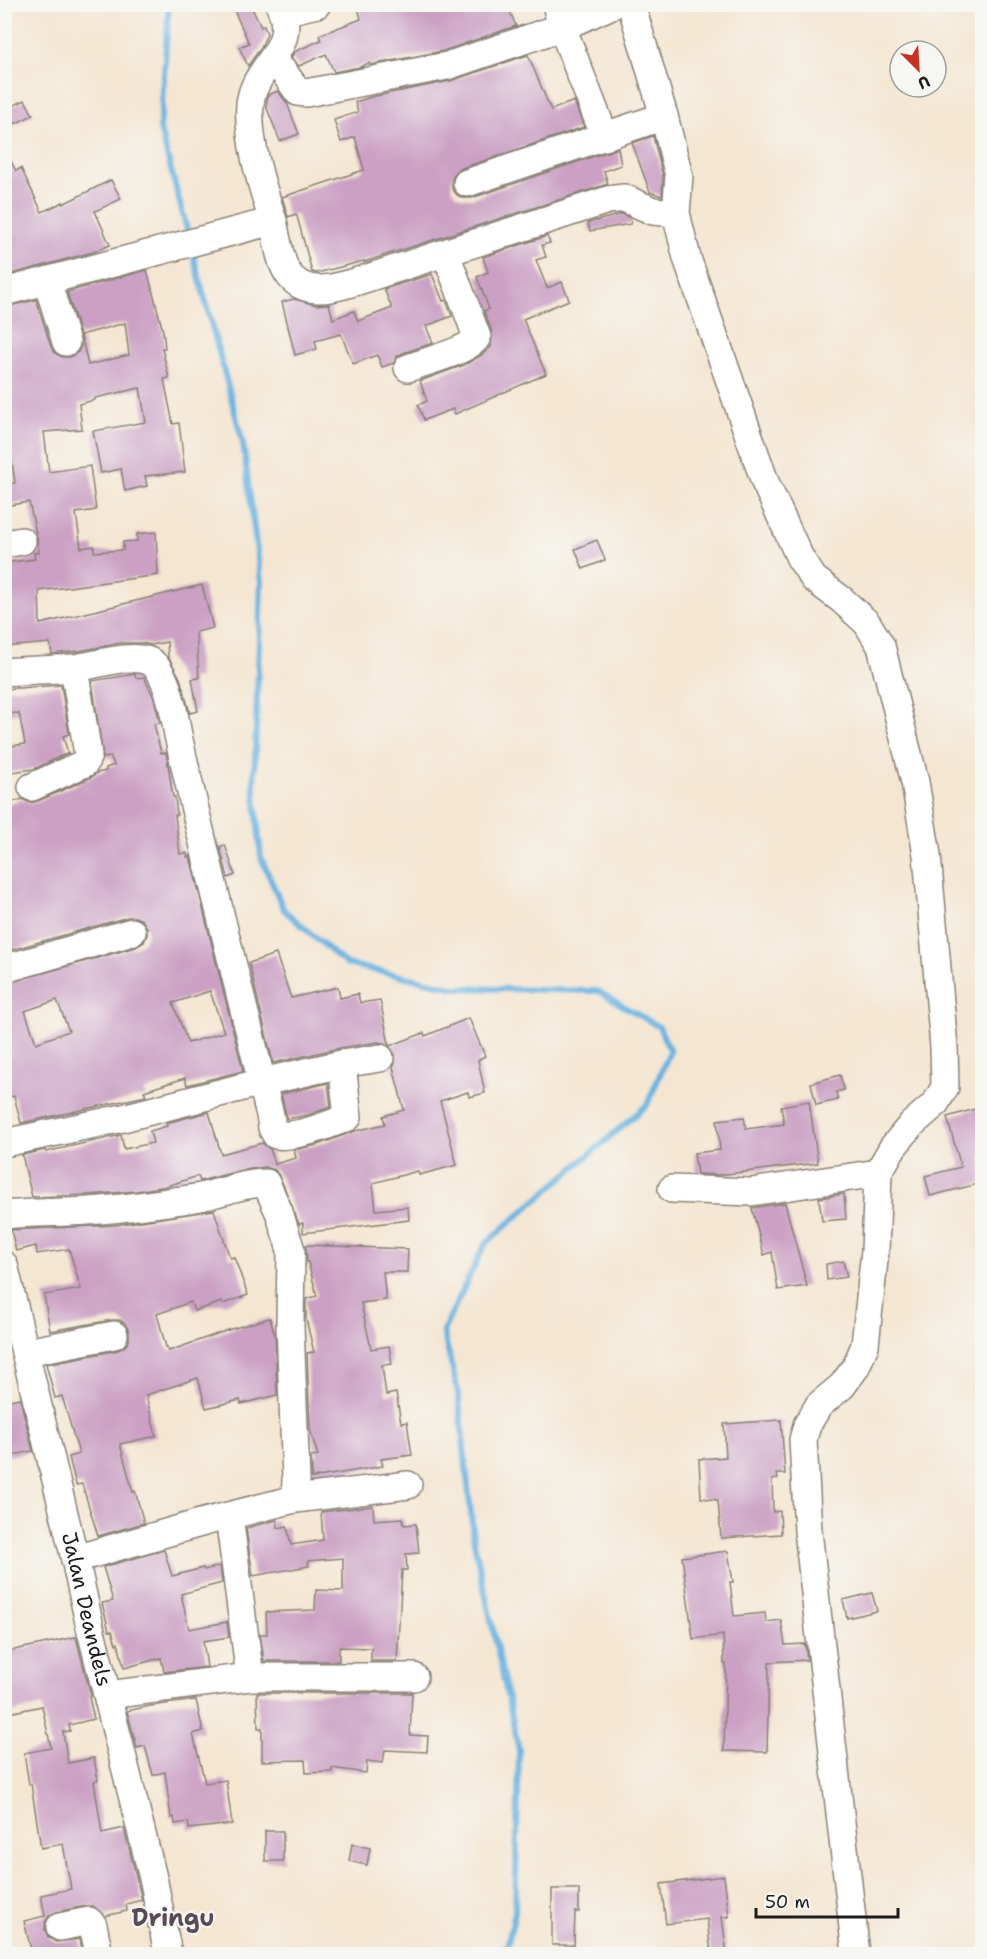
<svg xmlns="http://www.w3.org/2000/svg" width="987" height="1959" viewBox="0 0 987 1959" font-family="'Shantell Sans',sans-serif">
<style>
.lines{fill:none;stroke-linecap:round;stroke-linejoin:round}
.stream{stroke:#68b3e1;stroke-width:6}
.building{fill:#cba0c4;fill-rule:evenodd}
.minor-casing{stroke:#888176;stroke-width:30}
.minor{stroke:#fff;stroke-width:27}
.labels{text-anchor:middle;stroke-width:4.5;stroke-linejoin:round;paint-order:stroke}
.street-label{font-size:21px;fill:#1c1c1c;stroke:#f6f6f2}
.quarter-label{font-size:24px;font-weight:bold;fill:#594a57;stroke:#f6f6f2}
</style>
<rect width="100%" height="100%" fill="#f6f6f2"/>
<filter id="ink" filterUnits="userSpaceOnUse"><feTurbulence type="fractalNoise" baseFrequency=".0167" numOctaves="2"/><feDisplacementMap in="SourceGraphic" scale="12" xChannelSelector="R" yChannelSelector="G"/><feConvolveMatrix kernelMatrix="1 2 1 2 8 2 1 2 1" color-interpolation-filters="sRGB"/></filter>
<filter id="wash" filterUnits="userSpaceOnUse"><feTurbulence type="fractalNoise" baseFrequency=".008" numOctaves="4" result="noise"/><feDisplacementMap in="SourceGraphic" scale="24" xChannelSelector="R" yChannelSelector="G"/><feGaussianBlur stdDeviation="1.35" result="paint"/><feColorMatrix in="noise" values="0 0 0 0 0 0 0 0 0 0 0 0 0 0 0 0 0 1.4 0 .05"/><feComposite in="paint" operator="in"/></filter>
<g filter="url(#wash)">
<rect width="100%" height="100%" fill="#f4e6d1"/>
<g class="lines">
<!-- stream -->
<g class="stream">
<path d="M169 4 160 129 189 237"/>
<path d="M192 250 243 443 261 582 254 784 261 858 284 910 346 964 456 988 598 991 659 1027 670 1051 647 1105 485 1244 443 1331 458 1392 474 1542 519 1750 515 1912 505 1954"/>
</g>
</g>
<g id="blocks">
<!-- building -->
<g class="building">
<path d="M231 4H250L261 27 264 26 267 34 261 47 248 66 239 47 249 43Z"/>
<path d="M371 4H507L516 26 443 51 370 65 369 63 360 67 334 72 326 54 299 66 291 58 294 52 321 40 319 35 361 19 358 8Z"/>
<path d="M528 55 551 110 574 101 584 127 462 168 456 172 452 179V189L457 195 463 198H472L618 148 621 165 604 171 608 184 364 262V261L317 273 312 272 297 216 296 214 288 217 282 197 364 170 355 137 341 142 334 120 358 112 355 102 371 97 450 81Z"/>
<path d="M278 91 287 103 299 134 280 141 266 106 268 95Z"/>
<path d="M25 100 33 115 4 129V110Z"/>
<path d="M653 136 663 177 662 196 650 192 632 143Z"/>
<path d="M4 148 16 171 21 168 42 212 63 202V204L111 180 121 199 95 211 110 245 93 252 4 276Z"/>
<path d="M622 214 630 218 631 224 590 231 588 223Z"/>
<path d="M547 236 550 243 542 245 546 257 536 260 547 288 562 282 569 300 523 319 546 374 455 414 453 409 424 420 418 405 427 401 420 381 464 365 482 355 491 347 492 332 484 311 489 309 477 277 488 272 483 257Z"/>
<path d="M147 270 163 331 165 348H162L169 378 164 379 173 424 179 423 185 472 145 476 147 486 125 491 121 469 101 473 93 431 146 422 140 388 95 398V400L79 404 82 429 44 432 49 472 90 466 96 510 76 513 81 548 94 546V552L123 550V542L137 541V534L156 532 158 575 39 591 40 624 202 585 213 628 196 632 199 678 192 679 198 711 190 713 180 678 168 656 167 642 151 645 142 643H120L79 651 52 654 50 643 4 647V563L35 559 34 553H39L37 538 29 502 4 506V485L15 483 8 433H4V307L36 300 51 347 55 353 62 357H70L78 352 81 346V338L67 292ZM125 323 129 355 88 365 81 335Z"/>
<path d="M432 274 443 301 446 300 452 316 426 326 433 343 403 353 396 357 394 363 382 367 377 355 353 364 341 334 315 341 317 349 295 355 282 302 294 299 316 305 329 304 333 319 354 311 358 321 392 308 384 289Z"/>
<path d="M597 540 605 560 583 569 575 549Z"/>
<path d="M135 674 136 678 144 677 154 698 160 723 154 724 161 753H166L167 758 173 797H175L177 815H175L180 854 187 853V857L190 856 243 1071 187 1085 185 1078 144 1091 146 1096 21 1123 14 1096 4 1098V984L136 947 144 942 147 935V928L142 920 135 917H128L4 952V805L22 799 30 803 38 801 92 777 97 773 106 771V768L114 765 111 757 103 758 92 681ZM210 991 224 1032 188 1043 173 1003ZM57 1000 69 1031 36 1043 25 1011Z"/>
<path d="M61 685 69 734 63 736 68 753 34 769 4 773V747L25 744 19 713 4 714V689Z"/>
<path d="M225 845 235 875 228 878 220 847Z"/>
<path d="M276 954 291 998 338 987 340 998 358 994 360 1003 380 1000 389 1044 378 1042 340 1048 273 1063 249 963Z"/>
<path d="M469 1018 485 1056 478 1060 485 1093 469 1097 468 1092 440 1101 457 1165 419 1175 418 1171 373 1183 376 1210 408 1207 409 1220 303 1233V1223L299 1224 280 1177 275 1170 265 1167 243 1170 200 1181 198 1176 167 1186 137 1191 87 1195 32 1197 22 1155 45 1150 46 1152 121 1135 124 1149 153 1143 150 1131 167 1126 166 1123 209 1112 221 1154 262 1143 270 1149 275 1164 296 1158 294 1150 317 1145 355 1131 385 1124 383 1116 404 1110 393 1067 395 1063V1055L389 1046 424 1033 425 1036Z"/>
<path d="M840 1075 844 1090 836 1092 838 1100 816 1105 811 1083Z"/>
<path d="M328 1083 331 1107 308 1115 287 1119 281 1094Z"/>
<path d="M809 1101 818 1163 718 1175 697 1174 694 1153 720 1150 717 1120 744 1117 746 1129 784 1124 781 1106Z"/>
<path d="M982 1107V1183L930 1196 925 1176 961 1167 947 1117Z"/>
<path d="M844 1194 846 1219 822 1221 819 1198Z"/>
<path d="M785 1203 807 1286 778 1290 772 1252 764 1255 752 1208Z"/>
<path d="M214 1210 230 1258 234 1257 248 1295 223 1304 222 1302 194 1311 191 1302 157 1314 166 1347H167L169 1351 231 1329 270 1318 275 1336 277 1395 241 1404 240 1400 206 1408 198 1378 146 1395 156 1436 120 1444 133 1492 135 1491 144 1523 98 1536 82 1484 76 1485 69 1457 79 1454 62 1396 55 1398 46 1364 118 1350 125 1346 129 1341V1331L125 1324 120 1320H112L50 1331 44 1295 81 1289 69 1249 37 1254 36 1246 16 1251 11 1230 115 1225Z"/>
<path d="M306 1245 408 1249 407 1272H383L386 1300 361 1303 371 1349 389 1346 392 1364 382 1365 386 1395 396 1393 401 1423 407 1422 412 1455 381 1459 383 1466 312 1478 311 1457 318 1456 310 1429 307 1353 314 1352 306 1319V1299L317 1296 308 1262H307Z"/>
<path d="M843 1261 847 1277 827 1280 826 1264Z"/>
<path d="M20 1398 33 1451 4 1457V1401Z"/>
<path d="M781 1420 785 1474H777L778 1479 772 1480 773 1512 780 1511 781 1534 721 1538 718 1500 701 1498 699 1459 726 1457 724 1424Z"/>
<path d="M373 1506 374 1520 403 1518 404 1525 416 1524 419 1553 406 1554 407 1570H402L397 1661H371V1648L339 1647V1661H264L260 1634H267L266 1612 315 1610 316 1590 343 1591V1558L308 1561 309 1566 253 1576 246 1528 277 1520 278 1528 287 1526 291 1545 323 1540 321 1512Z"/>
<path d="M164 1550 172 1576 203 1568 204 1570 220 1566 222 1583 181 1594 189 1629 227 1622 229 1637 203 1641 207 1667 164 1672 161 1658 124 1668 118 1643 116 1644 112 1631H109L102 1603 113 1601 103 1567Z"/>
<path d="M728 1551 733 1582H730L734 1616 765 1613 766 1622 781 1620 785 1645 805 1644 807 1660 769 1662 767 1752 724 1751 726 1664H724L723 1635 693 1639 682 1557Z"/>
<path d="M872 1593 877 1611 847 1618 843 1600Z"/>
<path d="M76 1637 91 1696 89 1697 94 1719 69 1725 70 1731 63 1732 68 1763 94 1758 98 1780 94 1781 102 1833 124 1828 142 1900 126 1904 127 1911 105 1916 93 1906H86L56 1912 49 1916 45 1922V1930L48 1937 56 1942 80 1939 83 1954H32L24 1921 45 1916 41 1895 71 1889 63 1844 41 1848 31 1784H29L24 1753 51 1748 42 1706 4 1714V1652Z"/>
<path d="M257 1693H412L410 1735 428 1736 427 1752 385 1750 383 1763 367 1761 366 1773 332 1768V1772L306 1773 305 1760 262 1761V1728H258Z"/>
<path d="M196 1700 203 1731 193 1734 205 1783 226 1780 232 1824 189 1829 188 1822 175 1824 174 1817 171 1818 165 1772 153 1775 145 1746 137 1748 127 1711 150 1706Z"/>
<rect x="265" y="1831" width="18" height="30"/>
<path d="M352 1844 370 1848 367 1865 349 1861Z"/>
<path d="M724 1876 729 1917H722L727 1954H711L707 1919 666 1924 661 1884Z"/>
<path d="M552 1889H579V1912H575L574 1945H552Z"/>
</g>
</g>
</g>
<g filter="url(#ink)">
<use href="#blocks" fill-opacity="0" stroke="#888176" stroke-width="1.5"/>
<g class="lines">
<defs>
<g id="minor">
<path d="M556 4 562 27 605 137"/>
<path d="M631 4 664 116 679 176 676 213 687 258 765 482 800 558 814 579 842 600 867 623 881 646 915 782 927 855 944 1047 945 1087 935 1104 912 1124 893 1147 878 1173 875 1251 865 1345 856 1367 842 1386 819 1405 807 1425 803 1440 808 1531 856 1954"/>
<path d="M283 12 317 4"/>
<path d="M271 61 283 71 298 92 306 93 447 66 562 27 614 4"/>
<path d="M467 183 664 116"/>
<path d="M273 221C262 186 247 140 250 104 254 64 301 49 279 4"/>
<path d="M47 281 66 342"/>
<path d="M4 292 273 221C280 250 280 288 318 289 330 290 343 285 355 282L608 200 624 198 653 211 676 213"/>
<path d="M408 368C423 362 472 350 477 337L446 254"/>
<path d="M4 544 22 541"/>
<path d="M4 672C27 670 50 670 73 668 94 666 129 653 149 661 167 668 175 717 178 735 206 862 239 988 270 1115L272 1128 276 1135C296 1138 329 1125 348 1117L342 1064"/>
<path d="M32 787 85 763 88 755 87 748 74 668"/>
<path d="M4 969 132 932"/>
<path d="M4 1143 123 1118 262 1082 342 1064 380 1058"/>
<path d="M672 1189 751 1192 878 1173"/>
<path d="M4 1215C32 1212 60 1213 88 1211 122 1209 155 1204 189 1199 215 1196 240 1183 266 1183L279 1212 291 1250 290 1326 296 1480 295 1499"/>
<path id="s1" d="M4 1265 75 1559 90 1627 154 1882 168 1954"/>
<path d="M26 1352 114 1335"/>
<path d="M229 1516 250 1677"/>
<path d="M75 1559 204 1522 295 1499 408 1485"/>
<path d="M108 1695 250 1677H414"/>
<path d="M60 1927 89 1921 93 1925 99 1954"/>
</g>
</defs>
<!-- minor casing -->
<use href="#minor" class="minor-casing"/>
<!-- minor -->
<use href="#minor" class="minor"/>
</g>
</g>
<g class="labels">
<!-- street labels -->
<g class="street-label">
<text dy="7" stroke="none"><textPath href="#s1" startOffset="354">Jalan Deandels</textPath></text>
</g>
<!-- quarter labels -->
<g class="quarter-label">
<text x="173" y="1926">Dringu</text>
</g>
</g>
<!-- margin -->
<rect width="987" height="1959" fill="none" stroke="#f6f6f2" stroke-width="24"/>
<!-- north arrow -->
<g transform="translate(918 69) rotate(156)"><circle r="28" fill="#f6f6f2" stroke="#9f9f9c" stroke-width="1.5"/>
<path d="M0-4.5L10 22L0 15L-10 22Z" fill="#c8321e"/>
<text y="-9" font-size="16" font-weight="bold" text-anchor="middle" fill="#1c1c1c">U</text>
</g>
<!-- scale -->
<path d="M756 1908v9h142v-9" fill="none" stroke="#1c1c1c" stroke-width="3"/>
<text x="765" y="1908" font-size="18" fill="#1c1c1c" stroke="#f6f6f2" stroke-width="4.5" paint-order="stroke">50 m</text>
</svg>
